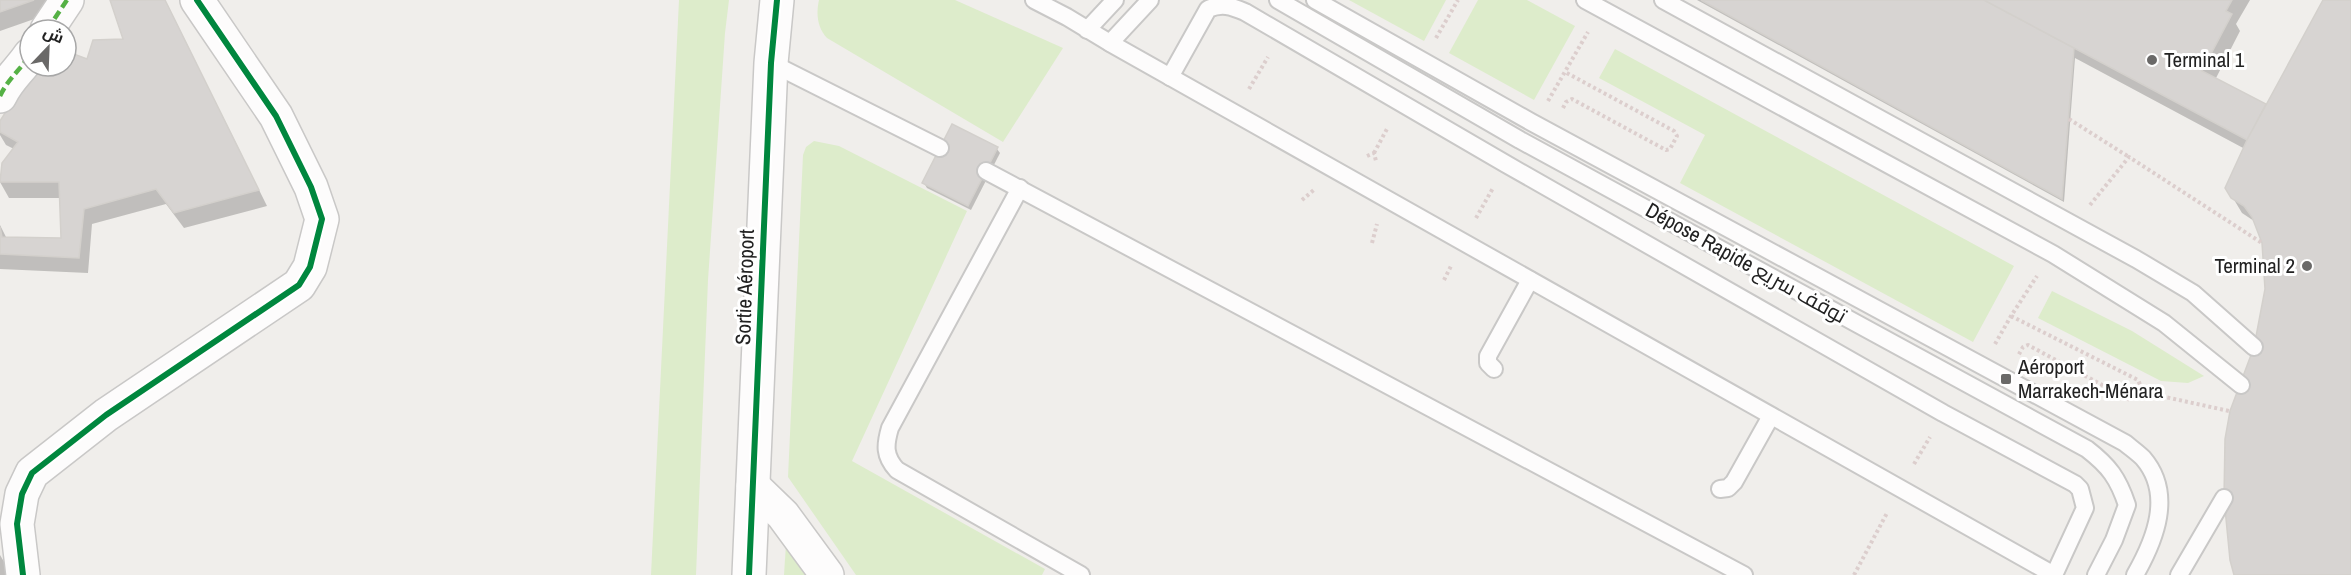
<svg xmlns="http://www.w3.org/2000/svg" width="2351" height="575" viewBox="0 0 2351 575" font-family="'Archivo Narrow',Cairo,sans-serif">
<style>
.grass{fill:#ddeccb}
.shadow{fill:#0003}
.building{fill:#d7d4d2;stroke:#d3d0cc;stroke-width:1.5}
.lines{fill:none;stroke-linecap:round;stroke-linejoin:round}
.service-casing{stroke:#c9c8c7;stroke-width:20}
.minor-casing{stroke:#c9c8c7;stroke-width:36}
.path{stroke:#dccecd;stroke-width:4;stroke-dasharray:3 3;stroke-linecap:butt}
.service{stroke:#fdfcfc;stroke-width:16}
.minor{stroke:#fdfcfc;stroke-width:33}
.quiet{stroke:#55b145;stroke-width:4.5;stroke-dasharray:9 4.5;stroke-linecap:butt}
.cycleway-casing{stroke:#fff;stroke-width:10}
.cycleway{stroke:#00873e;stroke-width:6}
.poi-dot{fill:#6a6968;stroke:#fff;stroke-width:2}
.labels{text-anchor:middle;stroke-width:6;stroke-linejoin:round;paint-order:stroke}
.poi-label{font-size:21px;fill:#222;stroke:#fff;text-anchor:start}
.street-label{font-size:21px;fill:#222;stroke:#fff}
</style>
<rect width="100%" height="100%" fill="#f0eeeb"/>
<!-- grass -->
<g class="grass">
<path d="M679 0H729L725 33 708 280 696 575H651Z"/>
<path d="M819 0H955L1063 48 1003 142 827 38C817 28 816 13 819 0Z"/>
<path d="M1349 0H1446L1424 41Z"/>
<path d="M1478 0H1527L1575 26 1534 100 1449 53Z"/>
<path d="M1615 49 2014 266 1973 342 1680 183 1705 135 1599 78Z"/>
<path d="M814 141 839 146 967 211 852 461 1045 569 1042 575H856L788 477 803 155 806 147Z"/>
<path d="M2052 291 2132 331 2204 376 2188 383 2161 381 2038 318Z"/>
<path d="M786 544 808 575H784Z"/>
</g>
<!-- shadow -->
<g class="shadow">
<path d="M0 0H57L60 10 0 31Z"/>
<path d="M111 0H165L267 206 184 228 166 204 92 224 88 273 0 269V225L7 239 63 240 61 198H9L0 182 4 164 14 149 6 145 0 135V123L66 66V53L88 61 125 40Z"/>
<path d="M1697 0H2250L2236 24 2240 31 2215 80 2267 106 2324 0H2351V575H2236L2255 347 2267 289 2264 243 2254 221 2242 213 2227 188 2245 149 2075 58 2064 202Z"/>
<path d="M997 149 1000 153 971 210 927 188 924 183Z"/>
<path d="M0 555 9 570V575H0Z"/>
</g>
<!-- building -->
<g class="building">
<path d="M0 0H34L0 12Z"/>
<path d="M110 0H165L259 190 174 213 156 189 84 209 79 258 0 254V227L2 237 61 238 59 182H0L2 163 18 142 0 132V121L35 66H66V51L87 59 93 40 123 39Z"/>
<path d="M1701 0H1984L2074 48 2062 199Z"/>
<path d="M1984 0H2232L2226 11 2232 14 2202 71 2266 104 2247 140Z"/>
<path d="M2323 0H2351V575H2234L2230 560 2224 498 2225 439 2230 411 2254 347 2265 289 2262 243 2252 217 2244 206 2231 198 2225 188 2247 140Z"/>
<path d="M952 124 998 147 968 206 922 183Z"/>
</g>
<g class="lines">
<defs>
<g id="service">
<path d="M1034 0 1067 17 1110 43 2054 575"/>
<path d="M1278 0 1520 140 2087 449C2109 466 2118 478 2127 505L2114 540 2096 575"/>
<path d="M1315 0 1531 122 2125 443C2131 448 2138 453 2143 458 2174 494 2155 540 2135 575"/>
<path d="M1585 0 2053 254 2164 323 2241 385"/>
<path d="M1663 0 2136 259 2193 293 2254 347"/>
<path d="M1087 30 1115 0"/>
<path d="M1110 43 1150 0"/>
<path d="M771 63 940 148"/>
<path d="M1170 77 1208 9C1222 3 1231 6 1245 12L1506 164 1943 413 2075 484 2080 489 2085 508 2054 575"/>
<path d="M986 171 1744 575"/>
<path d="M1020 188 890 428C885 445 884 456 897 470L1081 575"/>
<path d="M1494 369 1488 363V356L1530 280"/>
<path d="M1720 489 1728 488 1734 482 1771 416"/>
<path d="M2179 575 2224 498"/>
</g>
<g id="minor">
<path d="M47 30 67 0"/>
<path d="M0 96C8 79 20 70 30 55"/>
<path d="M753 486 783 515 827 575"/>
<path d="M23 575 17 524 22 494 32 473 106 415 299 285 310 267 322 219 311 187 276 116 197 0"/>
<path d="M749 575 771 63 777 0"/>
</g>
</defs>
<!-- service casing -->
<use href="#service" class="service-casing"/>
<!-- minor casing -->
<use href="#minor" class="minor-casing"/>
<!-- path -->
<g class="path">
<path d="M1436 38 1458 0"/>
<path d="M1249 89 1268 57"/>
<path d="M1548 101 1588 32"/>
<path d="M1563 108 1566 102 1572 99 1666 150 1670 149 1677 136 1674 131 1565 72"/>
<path d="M2069 119 2129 157"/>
<path d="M1374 153 1388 127"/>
<path d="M1367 156 1374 153 1376 161"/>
<path d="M1302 200 1315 189"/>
<path d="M2090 205 2129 157 2262 243"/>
<path d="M1476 218 1493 188"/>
<path d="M1372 243 1377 224"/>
<path d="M1444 280 1452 264"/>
<path d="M2011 316 2138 380 2141 387 2134 398 2130 400 2028 345 2023 347 2018 356"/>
<path d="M1995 344 2011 316 2037 276"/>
<path d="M2138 391 2229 411"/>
<path d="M1914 464 1930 437"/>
<path d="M1854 575 1887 513"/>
</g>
<!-- service -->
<use href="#service" class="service"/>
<!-- minor -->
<use href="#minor" class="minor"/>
<!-- quiet -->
<g class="quiet">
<path d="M47 30 67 0"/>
<path d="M0 96C8 79 20 70 30 55"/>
</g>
<defs>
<g id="cycleway">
<path d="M23 575 17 524 22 494 32 473 106 415 299 285 310 267 322 219 311 187 276 116 197 0"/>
<path d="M749 575 771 63 777 0"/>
</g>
</defs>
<!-- cycleway casing -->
<use href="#cycleway" class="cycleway-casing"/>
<!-- cycleway -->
<use href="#cycleway" class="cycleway"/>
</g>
<!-- markers -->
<g class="poi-dot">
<circle cx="2152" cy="60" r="6"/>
<circle cx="2307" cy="266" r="6"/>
<rect x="2000" y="373" width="12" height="12" rx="3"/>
</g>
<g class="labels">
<!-- poi labels -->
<g class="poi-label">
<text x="2164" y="67">Terminal 1</text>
<text x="2295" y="273" text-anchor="end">Terminal 2</text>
<text x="2018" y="374">Aéroport<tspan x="2018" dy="24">Marrakech-Ménara</tspan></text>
</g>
<!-- street labels -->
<g class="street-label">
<text transform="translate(1746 263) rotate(29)" y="7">Dépose Rapide توقف سريع</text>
<text transform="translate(745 287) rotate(-88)" y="7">Sortie Aéroport</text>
</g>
</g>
<!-- north arrow -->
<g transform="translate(48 48) rotate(23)"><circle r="28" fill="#ffffff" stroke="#a7a7a7" stroke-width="1.5"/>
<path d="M0-4.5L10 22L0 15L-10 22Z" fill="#6a6968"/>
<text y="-9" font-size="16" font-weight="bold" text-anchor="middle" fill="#222222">ش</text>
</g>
</svg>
